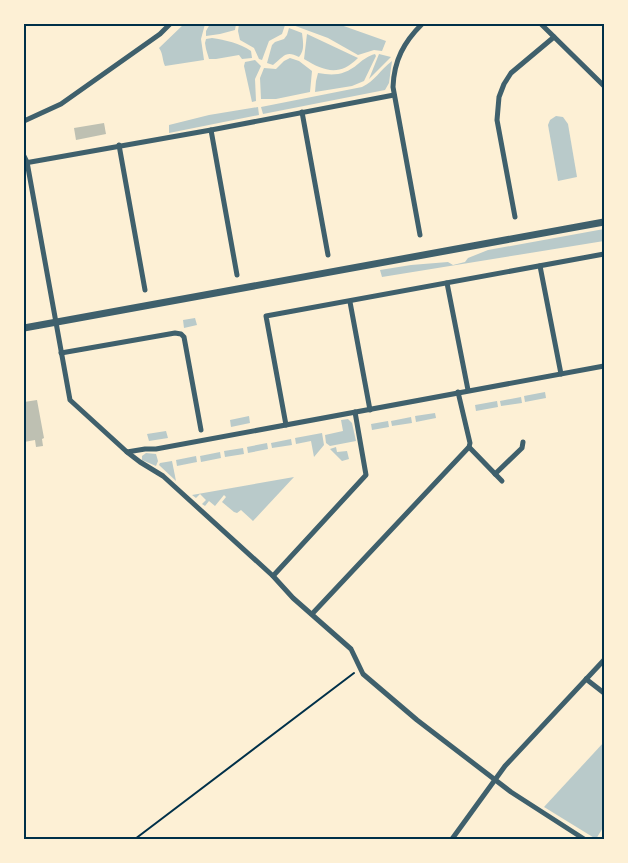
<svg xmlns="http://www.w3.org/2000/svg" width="628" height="863" viewBox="0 0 628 863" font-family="'PT Sans',sans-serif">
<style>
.green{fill:#b9caca}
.building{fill:#bec0b2}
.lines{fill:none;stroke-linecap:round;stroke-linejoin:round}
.path{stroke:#003049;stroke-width:2}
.minor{stroke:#3f606c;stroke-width:5}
.tertiary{stroke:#3f606c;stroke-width:7}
.neatline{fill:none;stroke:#003049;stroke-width:2}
</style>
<rect width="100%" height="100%" fill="#fdf0d5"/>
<!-- green -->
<g class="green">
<path d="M184 24H205L201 39 204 60 165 66C162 59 163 53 159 48Z"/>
<path d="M210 24H236L235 30 220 34 206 36V31Z"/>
<path d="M239 24 285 25 282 34 269 41 262 60 259 59 254 48 240 40 238 31Z"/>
<path d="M290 24H338L386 41 382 51 374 50 358 55 328 38Z"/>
<path d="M289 28 302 33C303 42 305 50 299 57 286 50 284 56 273 65L267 63 272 45 275 42 284 39 287 35Z"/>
<path d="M307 34 358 58C339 77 324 71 304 59Z"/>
<path d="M212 38C225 40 240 43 251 51L252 58 242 59 239 55 216 59H209L206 49 205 43 206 39Z"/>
<path d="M375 54 376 56 364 81 352 86 315 92 316 81 318 73C334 76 345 75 358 64 364 59 368 56 375 54Z"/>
<path d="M379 54 391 57 369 79Z"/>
<path d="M290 58 299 61 312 71 310 92 276 99H261L260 78 264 68 276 69 284 61Z"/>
<path d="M255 60 261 66 255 79 256 101 252 102 244 66 245 62Z"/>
<path d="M392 61 389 83 385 90 263 114 261 107 362 87C375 81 380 70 392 61Z"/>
<path d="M258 107 259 115 169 133V125L209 115Z"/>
<path d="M556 116 563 117 568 124 577 177 558 181 548 125 550 120Z"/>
<path d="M604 229V241L382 277 380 270 411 265 448 262 453 265 465 262 468 258 488 250Z"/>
<path d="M195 318 197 325 184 328 183 320Z"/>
<path d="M545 392 546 398 525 402 524 396Z"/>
<path d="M521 397 522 403 501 406 500 401Z"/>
<path d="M497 401 498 407 476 411 475 405Z"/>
<path d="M435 413 436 418 416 422 415 416Z"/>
<path d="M249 416 250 423 231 427 230 420Z"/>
<path d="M411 417 412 423 392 426 391 421Z"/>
<path d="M348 419 352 423 356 441 330 446 326 443 325 435 343 431 341 420Z"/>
<path d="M388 421 389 427 372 430 371 424Z"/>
<path d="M166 431 168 438 149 441 147 434Z"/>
<path d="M322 433 324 445 314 457 311 441 296 444 295 438Z"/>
<path d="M291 439 292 445 272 448 271 443Z"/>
<path d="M267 443 268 449 248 453 247 447Z"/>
<path d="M336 447 337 452 347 451 349 459 342 461 330 449Z"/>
<path d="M243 448 244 454 225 457 224 451Z"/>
<path d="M220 452 221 458 201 462 200 456Z"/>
<path d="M146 453 156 454 158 461 156 466 142 460V456Z"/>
<path d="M196 456 197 462 177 466 176 460Z"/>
<path d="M172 461 176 481 159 465 160 463Z"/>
<path d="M294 477 253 521 241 510 237 513 234 512 222 502 226 497 224 495 215 506 209 501 205 506 202 504 206 500 200 494 196 498 192 495Z"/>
<path d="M604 742V826L596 839 544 807Z"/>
</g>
<!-- building -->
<g class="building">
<path d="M104 123 106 134 76 140 74 128Z"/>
<path d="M37 400 44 438 42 439 43 446 36 447 35 440 24 442V402Z"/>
</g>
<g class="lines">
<!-- path -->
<path class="path" d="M135 839 354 673"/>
<!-- minor -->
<g class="minor">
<path d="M541 24 604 86"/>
<path d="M302 112 328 255"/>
<path d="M24 121 61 104 160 34 170 24"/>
<path d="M211 130 237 275"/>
<path d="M119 145 145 290"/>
<path d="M24 156 27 162 70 400 127 452 145 449H156L604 366"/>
<path d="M25 163 211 130 394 95"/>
<path d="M515 217 497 120 499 97 504 84 511 73 554 37"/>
<path d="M420 235 393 87C394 60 404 42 422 24"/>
<path d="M540 266 561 374"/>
<path d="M447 283 468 390"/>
<path d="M350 302 370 410"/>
<path d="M61 353 175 333 181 334 184 337 201 430"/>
<path d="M286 425 266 316 604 254"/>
<path d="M469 447 502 481"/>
<path d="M127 452 140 462 163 476 273 576 293 598 351 649 363 674 417 720 511 792 584 839"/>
<path d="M495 474 522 448 523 442"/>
<path d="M273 576 366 475 355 412"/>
<path d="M312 614 469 447 470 443 458 392"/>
<path d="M586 679 604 693"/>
<path d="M452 839 505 766 604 660"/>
</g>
<!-- tertiary -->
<path class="tertiary" d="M24 328 604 222"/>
</g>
<!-- border -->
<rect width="628" height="863" fill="none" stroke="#fdf0d5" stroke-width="50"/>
<rect x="25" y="25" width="578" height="813" class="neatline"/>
</svg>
